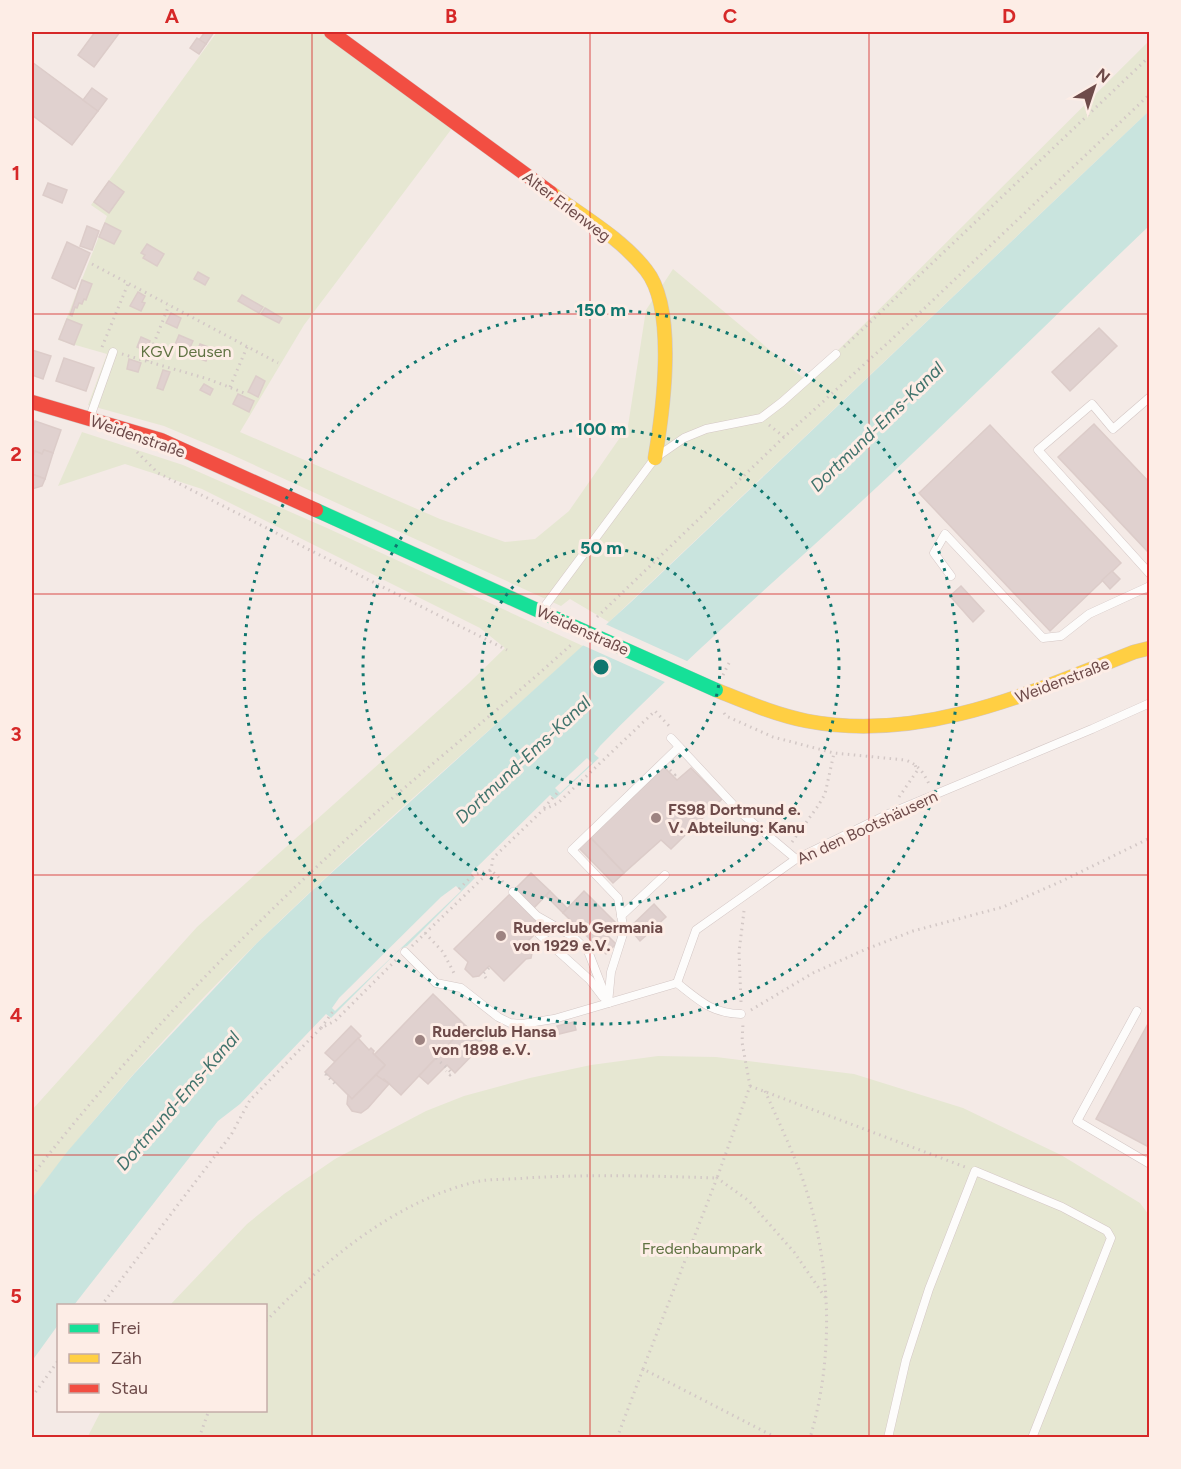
<svg xmlns="http://www.w3.org/2000/svg" width="1181" height="1469" viewBox="0 0 1181 1469" font-family="Figtree,sans-serif">
<style>
.green{fill:#e6e7d2}
.water{fill:#c9e4de}
.pier{fill:#f4eae6}
.building{fill:#e0d1cf;stroke:#dcccc9;stroke-width:1.5}
.lines{fill:none;stroke-linecap:round;stroke-linejoin:round}
.lane-casing{stroke:#d4c7c5;stroke-width:9}
.fast-casing{stroke:#d3c6c3;stroke-width:15}
.slow-casing{stroke:#d3c6c3;stroke-width:15}
.jam-casing{stroke:#d3c6c3;stroke-width:15}
.path{stroke:#d3c8c6;stroke-width:3;stroke-dasharray:1.5 4.5;stroke-linecap:butt}
.lane{stroke:#fdfcfb;stroke-width:8}
.fast{stroke:#16e098;stroke-width:14}
.slow{stroke:#ffcf43;stroke-width:14}
.jam{stroke:#f24e42;stroke-width:14}
.fast-bridge-casing{stroke:#d3c6c3;stroke-width:15;stroke-linecap:butt}
.fast-bridge{stroke:#16e098;stroke-width:14}
.grid{fill:none;stroke:#d62828;stroke-width:1.5;stroke-opacity:0.55}
.ring{fill:none;stroke:#0f766e;stroke-width:3;stroke-dasharray:3 6}
.poi-dot{fill:#9d8381;stroke:#fdede6;stroke-width:2}
.labels{text-anchor:middle;stroke-width:6;stroke-linejoin:round;paint-order:stroke}
.street-label{font-size:16px;fill:#6e4b4a;stroke:#fdede6}
.park-label{font-size:16px;fill:#607343;stroke:#fdede6}
.poi-label{font-size:16px;font-weight:bold;fill:#6e4b4a;stroke:#fdede6;text-anchor:start}
.water-label{font-size:18px;font-style:italic;fill:#40736c;stroke:#fdede6}
.centre{fill:#0f766e;stroke:#fdede6;stroke-width:3}
.ring-label{font-size:18px;text-anchor:middle;font-weight:bold;fill:#0f766e;stroke:#fdede6;stroke-width:6;stroke-linejoin:round;paint-order:stroke}
.neatline{fill:none;stroke:#d62828;stroke-width:2}
.grid-label{font-size:20px;text-anchor:middle;font-weight:bold;fill:#d62828}
</style>
<rect width="100%" height="100%" fill="#f4eae6"/>
<!-- green -->
<g class="green">
<path d="M217 32H331L456 123 304 325 240 432 440 519 505 542 535 539 569 511 628 426 646 310 673 269 807 381 1149 41V111L609 622 570 599 561 606 228 453 164 426 88 405 107 354 58 340 107 216 91 205Z"/>
<path d="M82 432 183 465 327 528 583 646C474 745 362 840 257 943 176 1023 101 1108 32 1198V1110L197 927 469 683 505 648 480 628 202 489 125 464 58 486Z"/>
<path d="M658 1056 716 1057 854 1074 963 1108 1061 1155 1140 1203 1149 1215V1437L87 1438 101 1411 266 1410V1306L170 1305 247 1224 284 1194 335 1159 426 1111 464 1096 530 1078 591 1065Z"/>
</g>
<!-- water -->
<path class="water" d="M1149 111V226C1063 308 978 392 891 474 794 565 693 651 600 746L594 754 599 758 555 799 550 795 471 873 475 878 407 946 400 949 331 1018 326 1014 240 1104 218 1121 74 1305 58 1306V1325L32 1361V1198L67 1152 134 1074 257 943 317 886 631 602Z"/>
<!-- pier -->
<g class="pier">
<path d="M603 623 689 662 667 683 580 644Z"/>
<path d="M587 758 592 763 560 793 555 788Z"/>
<path d="M456 886 461 891 335 1011 332 1008 339 998 441 897Z"/>
</g>
<!-- building -->
<g class="building">
<path d="M95 32H120L94 67 78 55Z"/>
<path d="M205 32H214L206 44 199 40Z"/>
<path d="M197 38 206 44 199 54 190 48Z"/>
<path d="M32 62 98 111 72 145 32 115Z"/>
<path d="M92 88 107 99 98 111 83 100Z"/>
<path d="M109 181 124 192 109 213 94 202Z"/>
<path d="M48 183 67 190 62 203 43 195Z"/>
<path d="M105 223 121 231 114 244 99 237Z"/>
<path d="M87 226 99 231 92 250 80 246Z"/>
<path d="M67 242 90 253 75 289 52 278Z"/>
<path d="M147 244 164 254 157 266 143 258 145 255 141 253Z"/>
<path d="M198 272 209 278 205 285 194 279Z"/>
<path d="M82 280 92 284 86 300 84 299 82 304 79 303 77 308 75 307 72 316 70 315Z"/>
<path d="M138 292 145 296 142 302 145 303 141 311 130 306Z"/>
<path d="M242 295 263 307 259 313 238 301Z"/>
<path d="M265 308 282 318 279 323 261 314Z"/>
<path d="M171 313 181 318 177 328 166 323Z"/>
<path d="M67 319 82 325 74 345 59 339Z"/>
<path d="M1099 328 1117 346 1070 391 1052 372Z"/>
<path d="M179 335 193 341 188 352 174 347Z"/>
<path d="M141 337 150 341 146 351 137 347Z"/>
<path d="M200 344 211 348 206 361 195 357Z"/>
<path d="M32 350 51 356 43 379 32 375Z"/>
<path d="M64 358 94 368 86 391 56 381Z"/>
<path d="M129 359 141 363 138 372 127 369Z"/>
<path d="M163 370 170 372 163 390 157 388Z"/>
<path d="M256 376 265 381 258 397 248 392Z"/>
<path d="M204 384 213 389 210 395 200 390Z"/>
<path d="M238 394 254 401 249 412 233 404Z"/>
<path d="M35 421 61 430 53 453 44 450 42 454 35 451 32 459V432Z"/>
<path d="M1094 424 1150 483V554L1058 457Z"/>
<path d="M990 425 1121 563 1050 631 919 493Z"/>
<path d="M44 450 53 453 45 479 32 474V459L35 451 42 454Z"/>
<path d="M32 474 45 479 42 486 32 489Z"/>
<path d="M1112 571 1120 579 1110 589 1102 580Z"/>
<path d="M961 586 984 611 973 622 950 596Z"/>
<path d="M664 767 677 780 691 768 722 799 671 849 661 840 624 873 590 837Z"/>
<path d="M590 837 624 873 613 883 579 848Z"/>
<path d="M531 873 550 891 534 908 515 889Z"/>
<path d="M550 891 567 908 563 913 546 896Z"/>
<path d="M584 891 618 925 597 946 563 913Z"/>
<path d="M510 894 542 927 524 945 532 953 531 958 526 959 504 981 489 966 479 976 473 977 465 969 468 962 454 949Z"/>
<path d="M654 904 666 917 640 941 629 928Z"/>
<path d="M608 936 616 944 606 954 598 946Z"/>
<path d="M433 994 466 1026 401 1095 384 1079 382 1081 376 1075 385 1065 374 1055Z"/>
<path d="M1150 1020V1143L1147 1146 1096 1119Z"/>
<path d="M574 1022 576 1030 559 1034 557 1026Z"/>
<path d="M351 1026 361 1036 335 1062 325 1053Z"/>
<path d="M466 1026 484 1043 455 1073 447 1065 428 1084 419 1076Z"/>
<path d="M358 1038 369 1050 371 1048 374 1051 373 1053 385 1065 352 1099 325 1072Z"/>
<path d="M376 1075 389 1084 368 1108 361 1113 352 1111 347 1104 348 1095 352 1099Z"/>
</g>
<g class="lines">
<defs>
<g id="lane">
<path d="M1150 397 1113 429 1092 404 1038 450 1150 574"/>
<path d="M90 417 113 352"/>
<path d="M951 576 934 553 945 534 1043 638 1061 636 1089 614 1150 586"/>
<path d="M542 610 655 458 684 438 706 429 761 418 782 402 836 354"/>
<path d="M671 738 740 812 796 859"/>
<path d="M513 892 537 916 572 936 588 951 607 1000"/>
<path d="M621 916 665 875"/>
<path d="M539 934 590 980 603 997"/>
<path d="M405 952 436 983 461 988 498 1017 510 1023 522 1024 554 1019 677 983 696 930 796 859 886 815 1092 729 1150 703"/>
<path d="M677 983C700 1001 711 1013 741 1014"/>
<path d="M608 1003 611 972 624 931 618 898 572 850 679 747"/>
<path d="M1137 1011 1077 1121 1150 1164"/>
<path d="M888 1438 906 1360 929 1289 975 1171 1062 1207 1107 1231 1111 1238 1032 1438"/>
</g>
<path id="fast" d="M316 510 557 619"/>
<g id="slow">
<path d="M551 193C583 217 621 238 646 270 677 309 663 411 655 458"/>
<path d="M716 690C746 702 776 715 807 721 921 743 1030 693 1134 652L1150 648"/>
</g>
<g id="jam">
<path d="M331 32 551 193"/>
<path d="M32 402 161 440 316 510"/>
</g>
</defs>
<!-- lane casing -->
<use href="#lane" class="lane-casing"/>
<!-- fast casing -->
<use href="#fast" class="fast-casing"/>
<!-- slow casing -->
<use href="#slow" class="slow-casing"/>
<!-- jam casing -->
<use href="#jam" class="jam-casing"/>
<!-- path -->
<g class="path">
<path d="M92 264 278 363"/>
<path d="M102 347 128 284"/>
<path d="M844 347 1150 56"/>
<path d="M122 354 208 379 247 394"/>
<path d="M147 361 169 305"/>
<path d="M230 387 247 347"/>
<path d="M769 425 784 437"/>
<path d="M137 452 158 473 507 650"/>
<path d="M597 617 784 437 891 340 1150 94"/>
<path d="M723 675 729 663"/>
<path d="M724 713 726 716 773 737 834 753 905 760C918 764 924 773 930 786"/>
<path d="M670 770 675 775 673 776"/>
<path d="M899 797 917 771 915 764"/>
<path d="M544 808 558 792"/>
<path d="M792 842 818 806 825 794 834 753"/>
<path d="M459 889 473 875 491 870 505 884"/>
<path d="M425 933 443 952 455 975"/>
<path d="M412 946 491 870 493 858 543 810 558 803 655 711 671 728"/>
<path d="M486 978 483 974 490 967"/>
<path d="M741 1002 739 952 744 911"/>
<path d="M751 1010 813 973 864 950 913 931 1003 907 1062 881 1150 838"/>
<path d="M321 1028 334 1010"/>
<path d="M436 1058 452 1073 450 1075 446 1071"/>
<path d="M327 1074 326 1075 335 1084"/>
<path d="M750 1086 965 1167"/>
<path d="M765 1091C778 1120 792 1150 803 1180 831 1262 835 1354 810 1438"/>
<path d="M32 1176C131 1047 251 925 372 816 438 758 507 703 572 644"/>
<path d="M101 1306 231 1135 250 1100 321 1028 335 1021 398 958"/>
<path d="M266 1321C322 1263 391 1204 471 1183 488 1178 508 1180 526 1178 590 1174 653 1176 717 1178L750 1086 742 1042 743 1024"/>
<path d="M643 1369 717 1178 749 1201 794 1252 827 1300"/>
<path d="M32 1397 58 1361"/>
<path d="M199 1438 209 1410"/>
<path d="M617 1438 643 1369 777 1438"/>
</g>
<!-- lane -->
<use href="#lane" class="lane"/>
<!-- fast -->
<use href="#fast" class="fast"/>
<!-- slow -->
<use href="#slow" class="slow"/>
<!-- jam -->
<use href="#jam" class="jam"/>
<defs>
<path id="fast-bridge" d="M557 619 716 690"/>
</defs>
<!-- fast-bridge casing -->
<use href="#fast-bridge" class="fast-bridge-casing"/>
<!-- fast-bridge -->
<use href="#fast-bridge" class="fast-bridge"/>
</g>
<!-- grid -->
<path class="grid" d="M312 32V1438M590 32V1438M869 32V1438M32 314H1150M32 594H1150M32 875H1150M32 1155H1150"/>
<!-- distance rings -->
<g class="ring">
<circle cx="601" cy="667" r="119"/>
<circle cx="601" cy="667" r="238"/>
<circle cx="601" cy="667" r="357"/>
</g>
<!-- markers -->
<g class="poi-dot">
<circle cx="656" cy="818" r="6"/>
<circle cx="501" cy="936" r="6"/>
<circle cx="420" cy="1040" r="6"/>
</g>
<g class="labels">
<!-- street labels -->
<g class="street-label">
<text transform="translate(567 206) rotate(37)" y="6">Alter Erlenweg</text>
<text transform="translate(138 436) rotate(19)" y="6">Weidenstraße</text>
<text transform="translate(583 630) rotate(24)" y="6">Weidenstraße</text>
<text transform="translate(1062 680) rotate(-21)" y="6">Weidenstraße</text>
<text transform="translate(867 827) rotate(-25)" y="6">An den Bootshäusern</text>
</g>
<!-- park labels -->
<g class="park-label">
<text x="186" y="357">KGV Deusen</text>
<text x="702" y="1254">Fredenbaumpark</text>
</g>
<!-- poi labels -->
<g class="poi-label">
<text x="668" y="815">FS98 Dortmund e.<tspan x="668" dy="18">V. Abteilung: Kanu</tspan></text>
<text x="513" y="933">Ruderclub Germania<tspan x="513" dy="18">von 1929 e.V.</tspan></text>
<text x="432" y="1037">Ruderclub Hansa<tspan x="432" dy="18">von 1898 e.V.</tspan></text>
</g>
<!-- water labels -->
<g class="water-label">
<text transform="translate(877 427) rotate(-44)" y="6">Dortmund-Ems-Kanal</text>
<text transform="translate(523 760) rotate(-43)" y="6">Dortmund-Ems-Kanal</text>
<text transform="translate(178 1101) rotate(-49)" y="6">Dortmund-Ems-Kanal</text>
</g>
</g>
<circle cx="601" cy="667" r="9" class="centre"/>
<g class="ring-label">
<text x="601" y="316">150 m</text>
<text x="601" y="435">100 m</text>
<text x="601" y="554">50 m</text>
</g>
<!-- border -->
<rect width="1181" height="1469" fill="none" stroke="#fdede6" stroke-width="66"/>
<!-- legend -->
<rect x="57" y="1304" width="210" height="108" fill="#fdede6" stroke="#c4aca8" stroke-width="1.5"/>
<rect x="69" y="1324" width="30" height="9" fill="#16e098" stroke="#c4aca8" stroke-width="1.5"/>
<text x="111" y="1334" font-size="18" fill="#6e4b4a">Frei</text>
<rect x="69" y="1354" width="30" height="9" fill="#ffcf43" stroke="#c4aca8" stroke-width="1.5"/>
<text x="111" y="1364" font-size="18" fill="#6e4b4a">Zäh</text>
<rect x="69" y="1384" width="30" height="9" fill="#f24e42" stroke="#c4aca8" stroke-width="1.5"/>
<text x="111" y="1394" font-size="18" fill="#6e4b4a">Stau</text>
<!-- north arrow -->
<g transform="translate(1094 87) rotate(39)" stroke="#fdede6" stroke-width="4.5" paint-order="stroke">
<path d="M0-4.5L10 22L0 15L-10 22Z" fill="#6e4b4a"/>
<text y="-9" font-size="16" font-weight="bold" text-anchor="middle" fill="#6e4b4a">N</text>
</g>
<rect x="33" y="33" width="1115" height="1403" class="neatline"/>
<g class="grid-label">
<text x="172" y="23">A</text>
<text x="451" y="23">B</text>
<text x="730" y="23">C</text>
<text x="1009" y="23">D</text>
<text x="16" y="180">1</text>
<text x="16" y="461">2</text>
<text x="16" y="741">3</text>
<text x="16" y="1022">4</text>
<text x="16" y="1303">5</text>
</g>
</svg>
